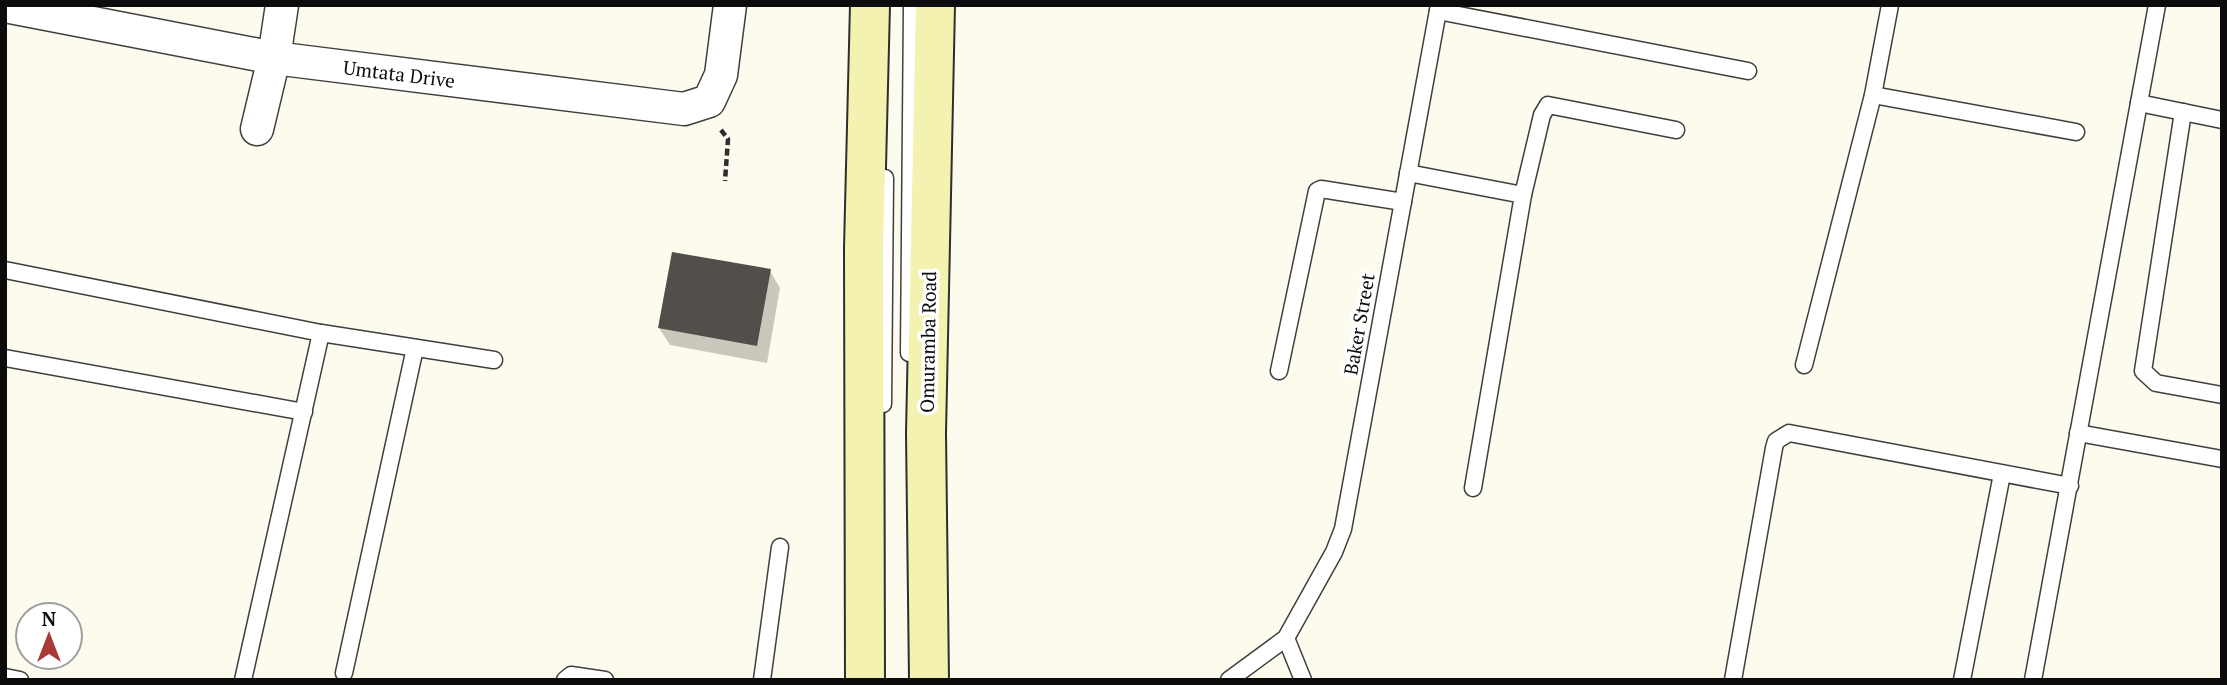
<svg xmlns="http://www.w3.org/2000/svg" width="2227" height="685" viewBox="0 0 2227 685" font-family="'PT Serif',serif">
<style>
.shadow{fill:#0003}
.building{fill:#534e4a}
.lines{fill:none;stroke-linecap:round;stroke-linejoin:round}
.service-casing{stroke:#3f3f3f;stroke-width:19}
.minor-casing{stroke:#3f3f3f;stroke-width:35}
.secondary-casing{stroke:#2e2e2e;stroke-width:42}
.path{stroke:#2e2e2e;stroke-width:4.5;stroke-dasharray:7 3.5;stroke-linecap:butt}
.service{stroke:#fff;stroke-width:16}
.minor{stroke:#fff;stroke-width:32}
.secondary{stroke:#f4f2b1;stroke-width:38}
.labels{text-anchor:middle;stroke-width:7;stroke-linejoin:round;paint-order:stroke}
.street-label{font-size:19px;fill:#0c0c0c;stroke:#fff}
</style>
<rect width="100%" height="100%" fill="#fdfbed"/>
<!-- shadow -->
<path class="shadow" d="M770 271 780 288 767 363 670 345 659 328Z"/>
<!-- building -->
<path class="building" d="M672 252 771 269 757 346 658 328Z"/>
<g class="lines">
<defs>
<g id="service">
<path d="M1438 11 1748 71"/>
<path d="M1873 95 2076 132"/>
<path d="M2139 103 2222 120"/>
<path d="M2183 112 2143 371 2156 383 2222 395"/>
<path d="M1408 173 1523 195 1473 488"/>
<path d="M1523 195 1542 115 1548 105 1676 130"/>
<path d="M5 270 321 333 243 680"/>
<path d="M321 333 494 360"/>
<path d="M909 353 912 5"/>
<path d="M5 358 304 412"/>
<path d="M1804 365 1873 95 1890 5"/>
<path d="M1279 371 1317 191 1321 189 1403 202"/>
<path d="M883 404 885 178"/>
<path d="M2078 433 2222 459"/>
<path d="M1286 638 1303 680"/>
<path d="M344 673 415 348"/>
<path d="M5 677 20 680"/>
<path d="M565 680 571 675 605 680"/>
<path d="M762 680 780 547"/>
<path d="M1229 680 1286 638 1334 552 1343 529 1439 5"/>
<path d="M1733 680 1774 448 1776 441 1789 433 2070 486"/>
<path d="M1962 680 2002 474"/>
<path d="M2033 680 2157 5"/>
</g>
<g id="minor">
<path d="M5 6 274 58 684 109 709 101 721 75 730 5"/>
<path d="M257 129 274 58 282 5"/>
</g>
<g id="secondary">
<path d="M865 680 864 248 870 5"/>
<path d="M929 680 926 433 935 5"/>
</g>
</defs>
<!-- service casing -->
<use href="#service" class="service-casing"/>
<!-- minor casing -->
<use href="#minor" class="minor-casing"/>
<!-- secondary casing -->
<use href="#secondary" class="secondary-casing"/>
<!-- path -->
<path class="path" d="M721 130 728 139 725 181"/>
<!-- service -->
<use href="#service" class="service"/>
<!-- minor -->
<use href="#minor" class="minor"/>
<!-- secondary -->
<use href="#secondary" class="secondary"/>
</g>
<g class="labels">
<!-- street labels -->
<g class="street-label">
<text transform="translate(399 74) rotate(7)" y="7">Umtata Drive</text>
<text transform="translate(1359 324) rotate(-80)" y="7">Baker Street</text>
<text transform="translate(928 342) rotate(-89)" y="7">Omuramba Road</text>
</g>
</g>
<!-- border -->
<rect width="2227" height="685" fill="none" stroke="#0c0c0c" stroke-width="14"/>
<!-- north arrow -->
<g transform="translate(49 636)"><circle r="33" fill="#ffffff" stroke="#9e9e9e" stroke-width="2"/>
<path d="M0-5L12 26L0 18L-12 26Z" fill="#a93a37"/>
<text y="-10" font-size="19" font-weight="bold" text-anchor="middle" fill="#0c0c0c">N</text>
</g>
</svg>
